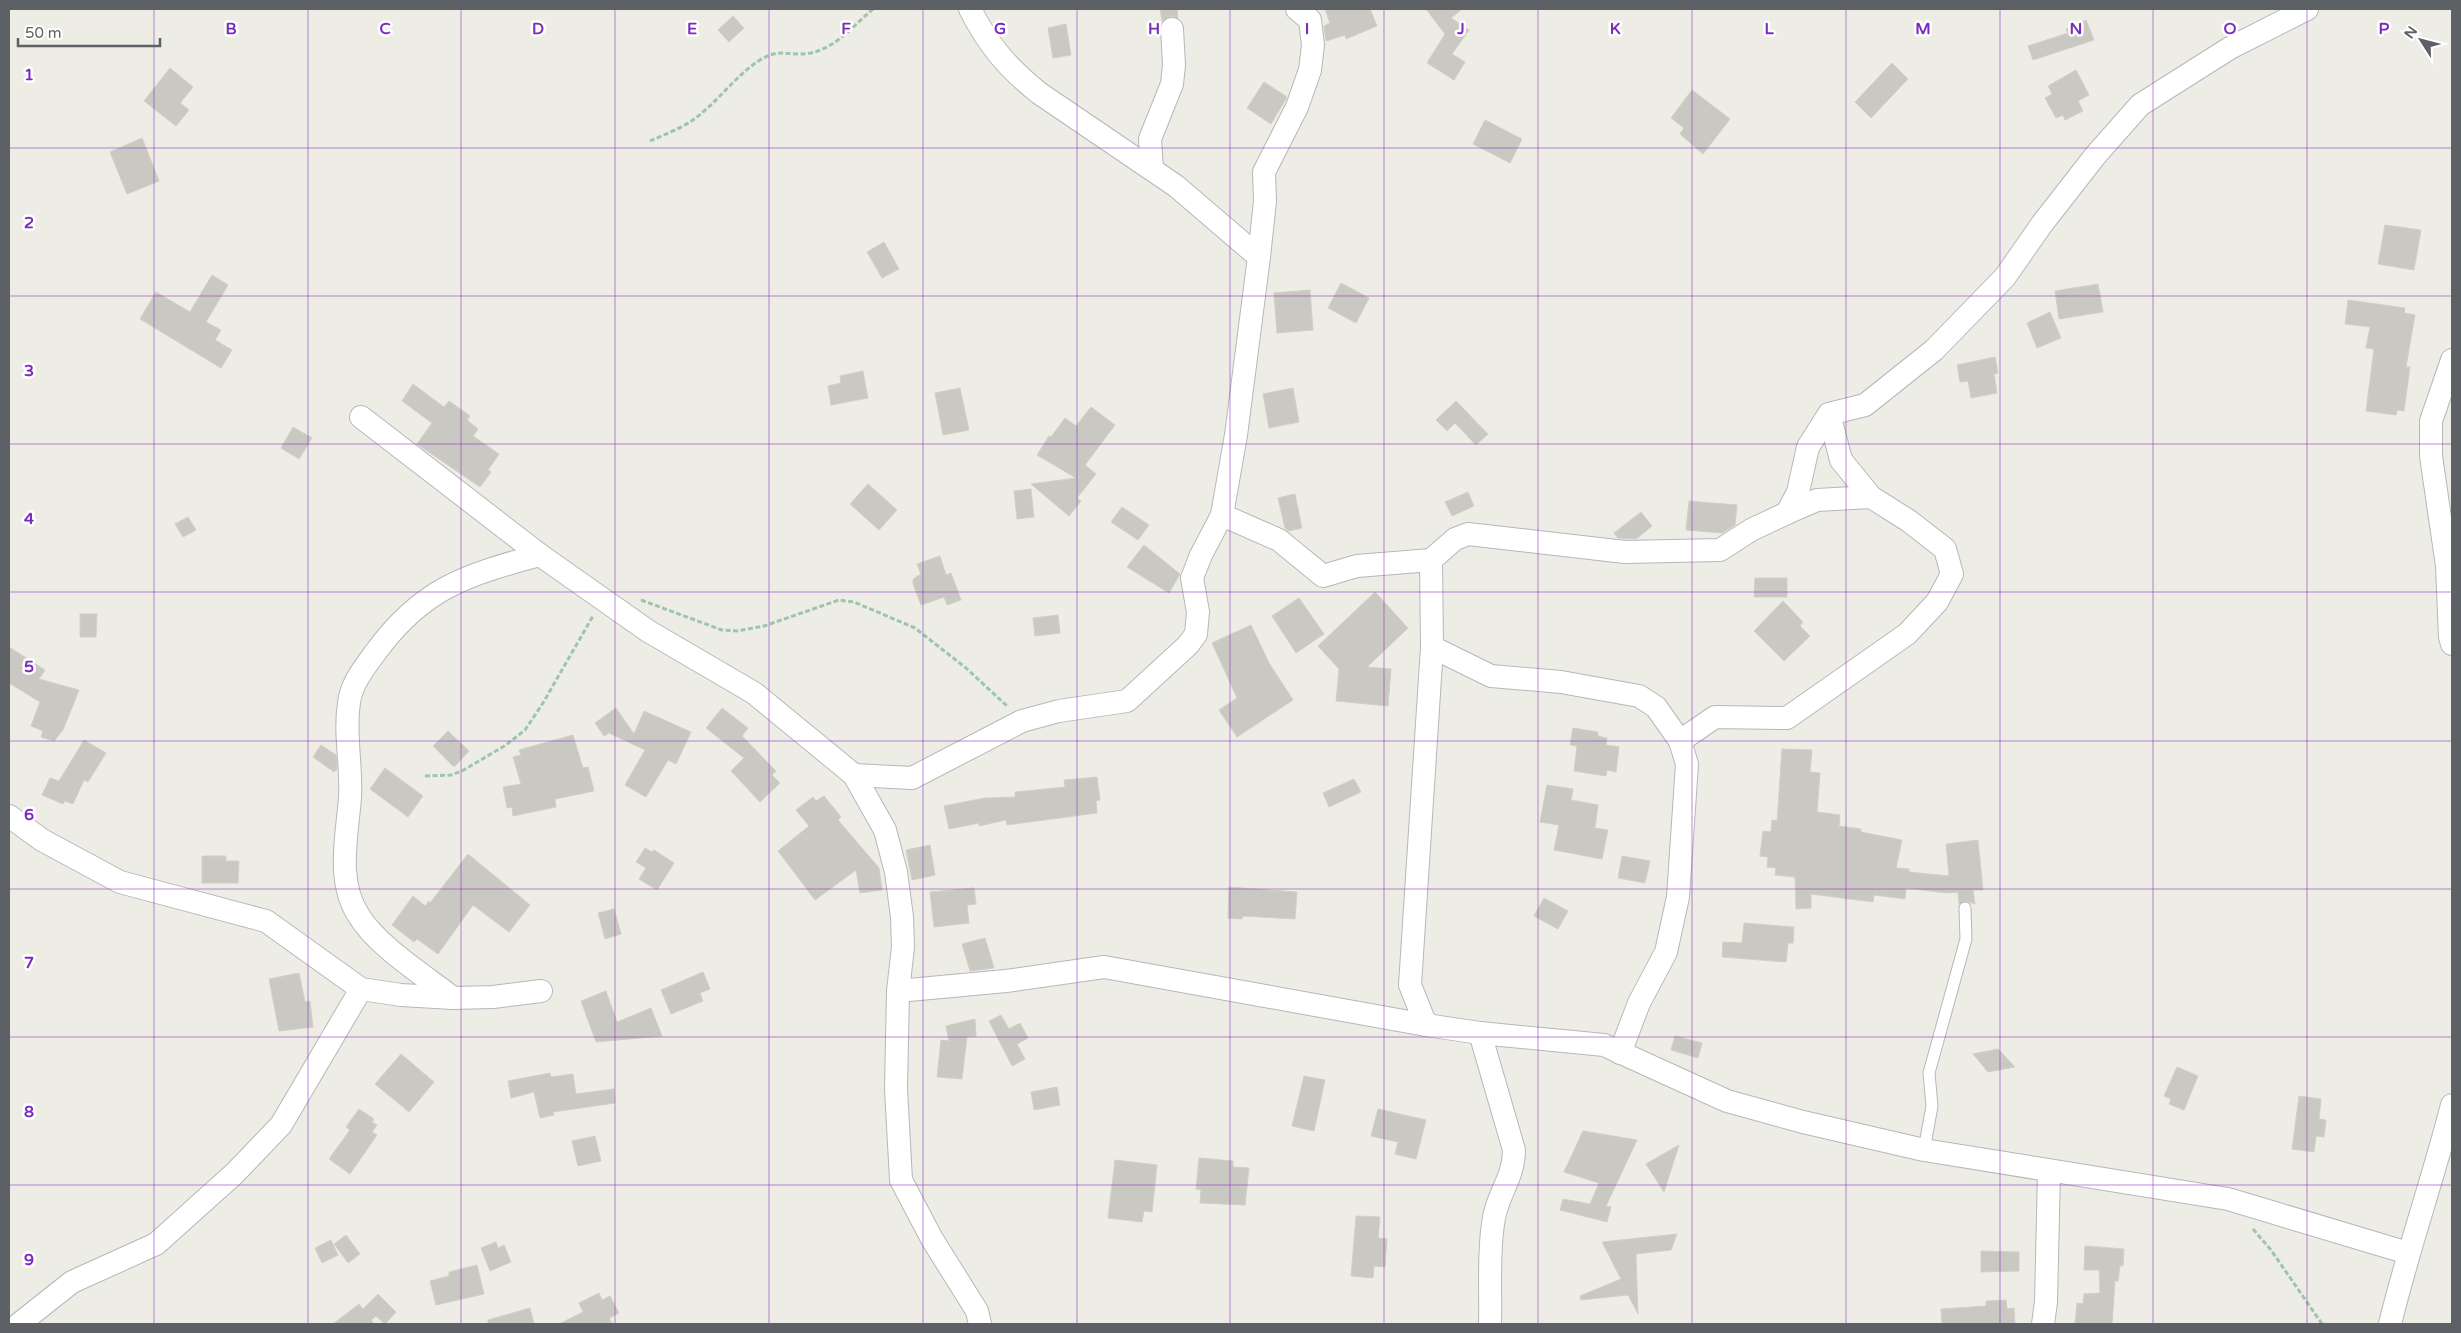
<svg xmlns="http://www.w3.org/2000/svg" width="2461" height="1333" viewBox="0 0 2461 1333" font-family="'Varela Round',sans-serif">
<style>
.building{fill:#cac8c2;stroke:#d3cfc4}
.lines{fill:none;stroke-linecap:round;stroke-linejoin:round}
.service-casing{stroke:#b5b7bb;stroke-width:13}
.minor-casing{stroke:#b5b7bb;stroke-width:24}
.path{stroke:#9dc5ac;stroke-width:3;stroke-dasharray:5 2.5;stroke-linecap:butt}
.service{stroke:#fff;stroke-width:11}
.minor{stroke:#fff;stroke-width:22}
.grid{fill:none;stroke:#7b2cbf;stroke-width:1;stroke-opacity:0.55}
.grid-label{font-size:16px;text-anchor:middle;font-weight:bold;fill:#7b2cbf;stroke:#fff;stroke-width:5;stroke-linejoin:round;paint-order:stroke}
</style>
<rect width="100%" height="100%" fill="#eeede5"/>
<!-- building -->
<g class="building">
<path d="M1160 9H1177L1178 18 1171 16 1162 21Z"/>
<path d="M1325 9H1370L1377 26 1346 39 1345 35 1326 41 1324 26 1330 23Z"/>
<path d="M1426 9H1462L1451 18 1469 30 1452 54 1465 62 1454 80 1427 63 1445 34Z"/>
<path d="M733 16 744 28 729 42 718 30Z"/>
<path d="M2086 20 2094 40 2033 60 2028 46 2068 33 2066 29Z"/>
<path d="M1066 24 1071 55 1053 58 1048 28Z"/>
<path d="M1892 63 1908 79 1871 118 1855 102Z"/>
<path d="M170 68 193 87 180 103 189 110 176 126 144 101Z"/>
<path d="M2076 70 2089 95 2078 101 2083 111 2065 120 2063 115 2056 118 2045 98 2052 94 2048 86Z"/>
<path d="M1264 82 1287 97 1271 124 1247 108Z"/>
<path d="M1692 90 1730 119 1703 154 1680 134 1684 128 1671 118Z"/>
<path d="M1485 120 1522 139 1510 163 1473 144Z"/>
<path d="M142 138 159 181 127 194 110 152Z"/>
<path d="M2385 225 2421 230 2414 270 2378 264Z"/>
<path d="M884 242 899 269 882 278 867 252Z"/>
<path d="M212 275 228 285 206 322 221 330 215 340 232 350 221 368 140 319 156 292 190 312Z"/>
<path d="M1341 283 1369 298 1356 323 1328 308Z"/>
<path d="M2098 284 2103 312 2059 319 2055 291Z"/>
<path d="M1310 290 1313 330 1277 333 1274 293Z"/>
<path d="M2348 300 2405 308 2404 313 2415 315 2406 367H2410L2404 411 2397 410 2396 415 2366 411 2374 349 2366 348 2370 327 2345 324Z"/>
<path d="M2050 312 2061 338 2037 348 2027 323Z"/>
<path d="M1995 357 1998 373 1994 374 1997 393 1971 398 1968 381 1960 382 1957 365Z"/>
<path d="M863 371 868 398 831 405 828 386 841 383 840 376Z"/>
<path d="M413 384 444 407 449 401 470 416 467 420 478 429 473 436 499 454 488 470 491 472 480 487 417 444 432 423 402 401Z"/>
<path d="M960 388 969 430 943 435 935 393Z"/>
<path d="M1293 388 1299 422 1269 428 1263 394Z"/>
<path d="M1456 401 1488 434 1476 445 1455 423 1447 431 1436 420Z"/>
<path d="M1091 407 1115 425 1085 465 1096 474 1077 498 1081 501 1069 516 1031 484 1076 478 1037 455 1049 436 1051 437 1065 418 1076 426Z"/>
<path d="M293 427 312 438 299 459 281 448Z"/>
<path d="M868 484 897 510 879 530 850 504Z"/>
<path d="M1031 489 1034 517 1017 519 1014 491Z"/>
<path d="M1468 492 1474 506 1452 516 1445 502Z"/>
<path d="M1295 494 1302 528 1289 531 1285 528 1278 498Z"/>
<path d="M1689 501 1737 505 1735 525 1722 533 1686 530Z"/>
<path d="M1122 507 1149 525 1138 540 1111 522Z"/>
<path d="M1641 512 1652 526 1636 539 1618 538 1614 533Z"/>
<path d="M188 517 196 530 183 537 175 524Z"/>
<path d="M1144 545 1180 574 1169 593 1127 567Z"/>
<path d="M940 556 946 575 951 573 961 600 947 605 944 597 921 605 913 584V579L921 574 917 564Z"/>
<path d="M1755 578H1787V597H1754Z"/>
<path d="M1375 592 1408 628 1367 667 1391 669 1388 706 1336 701 1339 669 1318 646Z"/>
<path d="M1299 598 1324 634 1296 653 1272 616Z"/>
<path d="M1783 601 1803 622 1800 626 1810 636 1784 661 1754 631Z"/>
<path d="M80 614H97L96 637H80Z"/>
<path d="M1058 615 1060 633 1035 636 1033 618Z"/>
<path d="M1251 625 1269 663 1293 700 1237 737 1219 710 1237 698 1212 643Z"/>
<path d="M9 647 45 670 39 679 79 690 63 730 54 741 41 737 43 731 31 726 40 702 9 683Z"/>
<path d="M616 708 634 734 644 711 691 732 676 764 668 760 646 797 625 785 645 750 609 733 604 736 595 723Z"/>
<path d="M722 708 748 728 742 736 776 771 772 775 780 783 760 802 731 771 744 758 706 728Z"/>
<path d="M1573 728 1598 732V736L1607 738 1606 745 1619 747 1616 772 1607 770 1606 776 1574 771 1577 746 1570 745Z"/>
<path d="M448 731 469 751 454 767 433 746Z"/>
<path d="M573 735 583 768 588 767 594 791 555 799 556 807 513 816 512 807 507 808 503 787 521 784 513 757 521 755 519 750Z"/>
<path d="M84 740 106 753 88 782 84 780 73 804 65 801 63 804 42 795 50 778 59 781Z"/>
<path d="M321 745 336 755 337 769 334 772 313 757Z"/>
<path d="M1782 749 1812 750 1810 772 1820 773 1817 812 1840 815 1839 826 1861 829V832L1902 840 1896 868 1909 869V872L1949 876 1946 844 1978 840 1983 890H1973L1975 904 1965 901 1959 904 1958 892 1946 893 1906 888 1905 899 1874 895 1873 902 1811 894V908L1796 909 1795 877 1775 875 1776 868 1767 867 1768 857 1760 856 1763 831 1771 832 1772 820 1777 821Z"/>
<path d="M385 768 423 796 408 817 370 789Z"/>
<path d="M1097 777 1100 800 1096 801 1097 813 1007 825 1006 820 979 826V823L949 829 944 806 985 798 1015 797V792L1065 787 1064 780Z"/>
<path d="M1354 779 1361 792 1329 807 1323 793Z"/>
<path d="M1547 785 1573 789 1571 800 1598 805 1595 828 1608 830 1602 859 1554 850 1559 825 1540 822Z"/>
<path d="M824 796 841 817 838 820 879 868 882 890 860 893 856 870 815 900 778 851 809 826 796 810 813 797 816 801Z"/>
<path d="M930 845 935 875 912 880 906 850Z"/>
<path d="M645 848 652 852 654 850 674 863 657 890 639 879 646 868 636 862Z"/>
<path d="M468 854 530 905 509 932 473 905 438 954 417 939 414 942 392 925 413 896 425 906 429 901 430 903Z"/>
<path d="M202 856H226V861H239L238 883H202Z"/>
<path d="M1622 856 1650 861 1645 883 1618 878Z"/>
<path d="M1229 887 1297 892 1295 919 1243 916 1242 919 1228 918Z"/>
<path d="M974 888 976 904 967 905 969 923 934 927 930 892Z"/>
<path d="M1544 898 1568 911 1558 929 1534 916Z"/>
<path d="M614 909 621 934 605 939 598 913Z"/>
<path d="M1744 923 1794 927 1793 943H1788L1786 962 1722 957 1723 942 1742 943Z"/>
<path d="M985 938 994 968 970 971 962 944Z"/>
<path d="M703 972 710 989 700 993 703 1001 671 1014 661 990Z"/>
<path d="M299 973 305 1002 310 1001 313 1027 279 1031 269 979Z"/>
<path d="M606 991 617 1022 651 1008 662 1036 596 1042 581 1001Z"/>
<path d="M1001 1015 1009 1029 1020 1023 1028 1038 1017 1044 1025 1059 1012 1066 989 1021Z"/>
<path d="M975 1019 976 1036 967 1037 962 1079 937 1077 941 1040 949 1041 946 1026Z"/>
<path d="M1675 1036 1702 1043 1698 1058 1671 1050Z"/>
<path d="M1998 1049 2015 1067 1988 1072 1973 1054Z"/>
<path d="M401 1054 434 1082 409 1112 375 1084Z"/>
<path d="M2177 1067 2198 1076 2184 1110 2169 1104 2171 1099 2164 1096Z"/>
<path d="M550 1073 551 1077 573 1074 576 1094 614 1089 615 1103 553 1112 554 1115 540 1118 534 1092 511 1098 508 1081Z"/>
<path d="M1304 1076 1325 1080 1314 1131 1292 1126Z"/>
<path d="M1057 1087 1060 1105 1034 1110 1031 1092Z"/>
<path d="M2299 1096 2321 1099 2319 1119 2326 1120 2324 1137 2316 1136 2314 1152 2292 1149Z"/>
<path d="M359 1109 374 1119 372 1122 377 1125 372 1132 377 1135 350 1174 329 1159 350 1130 346 1127Z"/>
<path d="M1378 1109 1426 1120 1416 1159 1395 1154 1398 1142 1371 1136Z"/>
<path d="M1583 1131 1637 1140 1606 1206 1611 1207 1607 1222 1560 1210 1563 1199 1590 1204 1599 1183 1564 1172Z"/>
<path d="M595 1136 601 1161 578 1166 572 1141Z"/>
<path d="M1679 1145 1664 1192 1646 1164Z"/>
<path d="M1199 1158 1233 1161V1167L1249 1168 1245 1205 1200 1203 1201 1190 1196 1189Z"/>
<path d="M1115 1160 1157 1165 1152 1212 1144 1211 1142 1222 1108 1218Z"/>
<path d="M1356 1216 1380 1217 1378 1238 1387 1239 1385 1267 1374 1266 1373 1278 1351 1276Z"/>
<path d="M1677 1234 1671 1250 1636 1254 1638 1314 1628 1295 1581 1300 1580 1296 1621 1279 1602 1242Z"/>
<path d="M346 1235 360 1254 348 1263 334 1244Z"/>
<path d="M331 1240 338 1255 322 1263 315 1248Z"/>
<path d="M496 1242 498 1248 504 1245 511 1262 490 1271 481 1248Z"/>
<path d="M2085 1246 2124 1249 2123 1266H2120L2118 1281H2115L2112 1324H2075L2077 1303 2083 1304 2084 1294 2100 1293 2099 1270H2084Z"/>
<path d="M1981 1251 2019 1252V1271L1981 1272Z"/>
<path d="M477 1265 484 1294 436 1305 430 1281 449 1276V1272Z"/>
<path d="M599 1293 602 1300 610 1296 619 1313 609 1318 612 1324H559L583 1312 579 1303Z"/>
<path d="M378 1294 396 1312 385 1324 376 1316 371 1320 374 1324H333L359 1304 363 1309Z"/>
<path d="M2006 1300 2007 1309 2014 1308 2015 1324H1942L1941 1309 1986 1306V1301Z"/>
<path d="M530 1308 534 1324H488V1320Z"/>
</g>
<g class="lines">
<defs>
<path id="service" d="M1924 1150 1932 1106 1929 1073 1966 939 1965 908"/>
<g id="minor">
<path d="M970 9C988 45 1008 68 1039 93L1176 186 1259 257"/>
<path d="M1152 169 1150 139 1172 84 1174 65 1172 29"/>
<path d="M2452 360 2431 421V456L2447 566 2450 637 2452 644"/>
<path d="M361 417 540 555 648 631 754 693 854 775 885 830 896 872 902 917 903 947 898 991 896 1089 901 1180 932 1239 977 1311 980 1324"/>
<path d="M1787 513 1817 500 1871 497"/>
<path d="M1222 515 1279 540 1323 576 1357 566 1431 560 1432 647 1491 676 1561 682 1639 696 1656 707 1680 741 1687 764 1678 897 1666 952 1639 1003 1620 1053"/>
<path d="M1431 560 1455 539 1468 534 1625 552 1720 550 1751 530 1787 513 1798 492 1808 447 1829 414 1865 405 1934 350 2005 277 2042 224 2095 156 2140 105 2230 48 2307 9"/>
<path d="M1680 741 1715 717 1787 718 1907 634 1937 602 1952 574 1945 549 1909 521 1871 497 1841 460 1829 414"/>
<path d="M854 775 912 778 1022 721 1059 711 1127 701 1188 645 1196 634 1198 612 1192 578 1201 555 1222 515 1236 435 1259 257 1265 201 1264 172 1297 107 1310 70 1313 45 1310 20 1297 9"/>
<path d="M9 816 42 840 120 882 266 921 361 989 401 995 453 998 493 997 541 991"/>
<path d="M898 991 1006 981 1104 967 1426 1025 1480 1033 1604 1045 1727 1101 1803 1122 1924 1150 2228 1199 2408 1253"/>
<path d="M453 998C425 976 377 946 359 916 336 882 347 836 350 798 352 766 344 734 349 703 351 684 364 668 375 653 422 588 466 575 540 555"/>
<path d="M1426 1025 1410 985 1432 647"/>
<path d="M1480 1033 1514 1150C1514 1179 1496 1195 1493 1224 1488 1256 1491 1291 1490 1324"/>
<path d="M19 1324 72 1282 156 1244 234 1174 281 1125 361 989"/>
<path d="M2043 1324 2046 1302 2049 1172"/>
<path d="M2390 1324C2408 1250 2433 1179 2452 1105"/>
</g>
</defs>
<!-- service casing -->
<use href="#service" class="service-casing"/>
<!-- minor casing -->
<use href="#minor" class="minor-casing"/>
<!-- path -->
<g class="path">
<path d="M650 141C668 133 688 126 703 112 723 95 738 74 760 60 780 47 791 57 811 53 837 47 854 25 873 9"/>
<path d="M641 600 722 630 737 631 764 626 839 600 854 602 915 628 966 668 1007 706"/>
<path d="M425 776 451 775 462 771 506 745 525 730 543 703 593 616"/>
<path d="M2253 1229 2271 1250 2322 1324"/>
</g>
<!-- service -->
<use href="#service" class="service"/>
<!-- minor -->
<use href="#minor" class="minor"/>
</g>
<!-- grid -->
<path class="grid" d="M154 9V1324M308 9V1324M461 9V1324M615 9V1324M769 9V1324M923 9V1324M1077 9V1324M1230 9V1324M1384 9V1324M1538 9V1324M1692 9V1324M1846 9V1324M2000 9V1324M2153 9V1324M2307 9V1324M9 148H2452M9 296H2452M9 444H2452M9 592H2452M9 741H2452M9 889H2452M9 1037H2452M9 1185H2452"/>
<g class="grid-label">
<text x="231" y="34">B</text>
<text x="385" y="34">C</text>
<text x="538" y="34">D</text>
<text x="692" y="34">E</text>
<text x="846" y="34">F</text>
<text x="1000" y="34">G</text>
<text x="1154" y="34">H</text>
<text x="1307" y="34">I</text>
<text x="1461" y="34">J</text>
<text x="1615" y="34">K</text>
<text x="1769" y="34">L</text>
<text x="1923" y="34">M</text>
<text x="2076" y="34">N</text>
<text x="2230" y="34">O</text>
<text x="2384" y="34">P</text>
<text x="29" y="80">1</text>
<text x="29" y="228">2</text>
<text x="29" y="376">3</text>
<text x="29" y="524">4</text>
<text x="29" y="672">5</text>
<text x="29" y="820">6</text>
<text x="29" y="968">7</text>
<text x="29" y="1117">8</text>
<text x="29" y="1265">9</text>
</g>
<!-- border -->
<rect width="2461" height="1333" fill="none" stroke="#5d6065" stroke-width="20"/>
<!-- north arrow -->
<g transform="translate(2421 40) rotate(306)" stroke="#ffffff" stroke-width="4" paint-order="stroke">
<path d="M0-4L9 19L0 12L-9 19Z" fill="#5d6065"/>
<text y="-8" font-size="14" font-weight="bold" text-anchor="middle" fill="#5d6065">N</text>
</g>
<!-- scale -->
<path d="M18 38v8h142v-8" fill="none" stroke="#5d6065" stroke-width="2.5"/>
<text x="25" y="38" font-size="15" fill="#5d6065" stroke="#ffffff" stroke-width="4" paint-order="stroke">50 m</text>
</svg>
